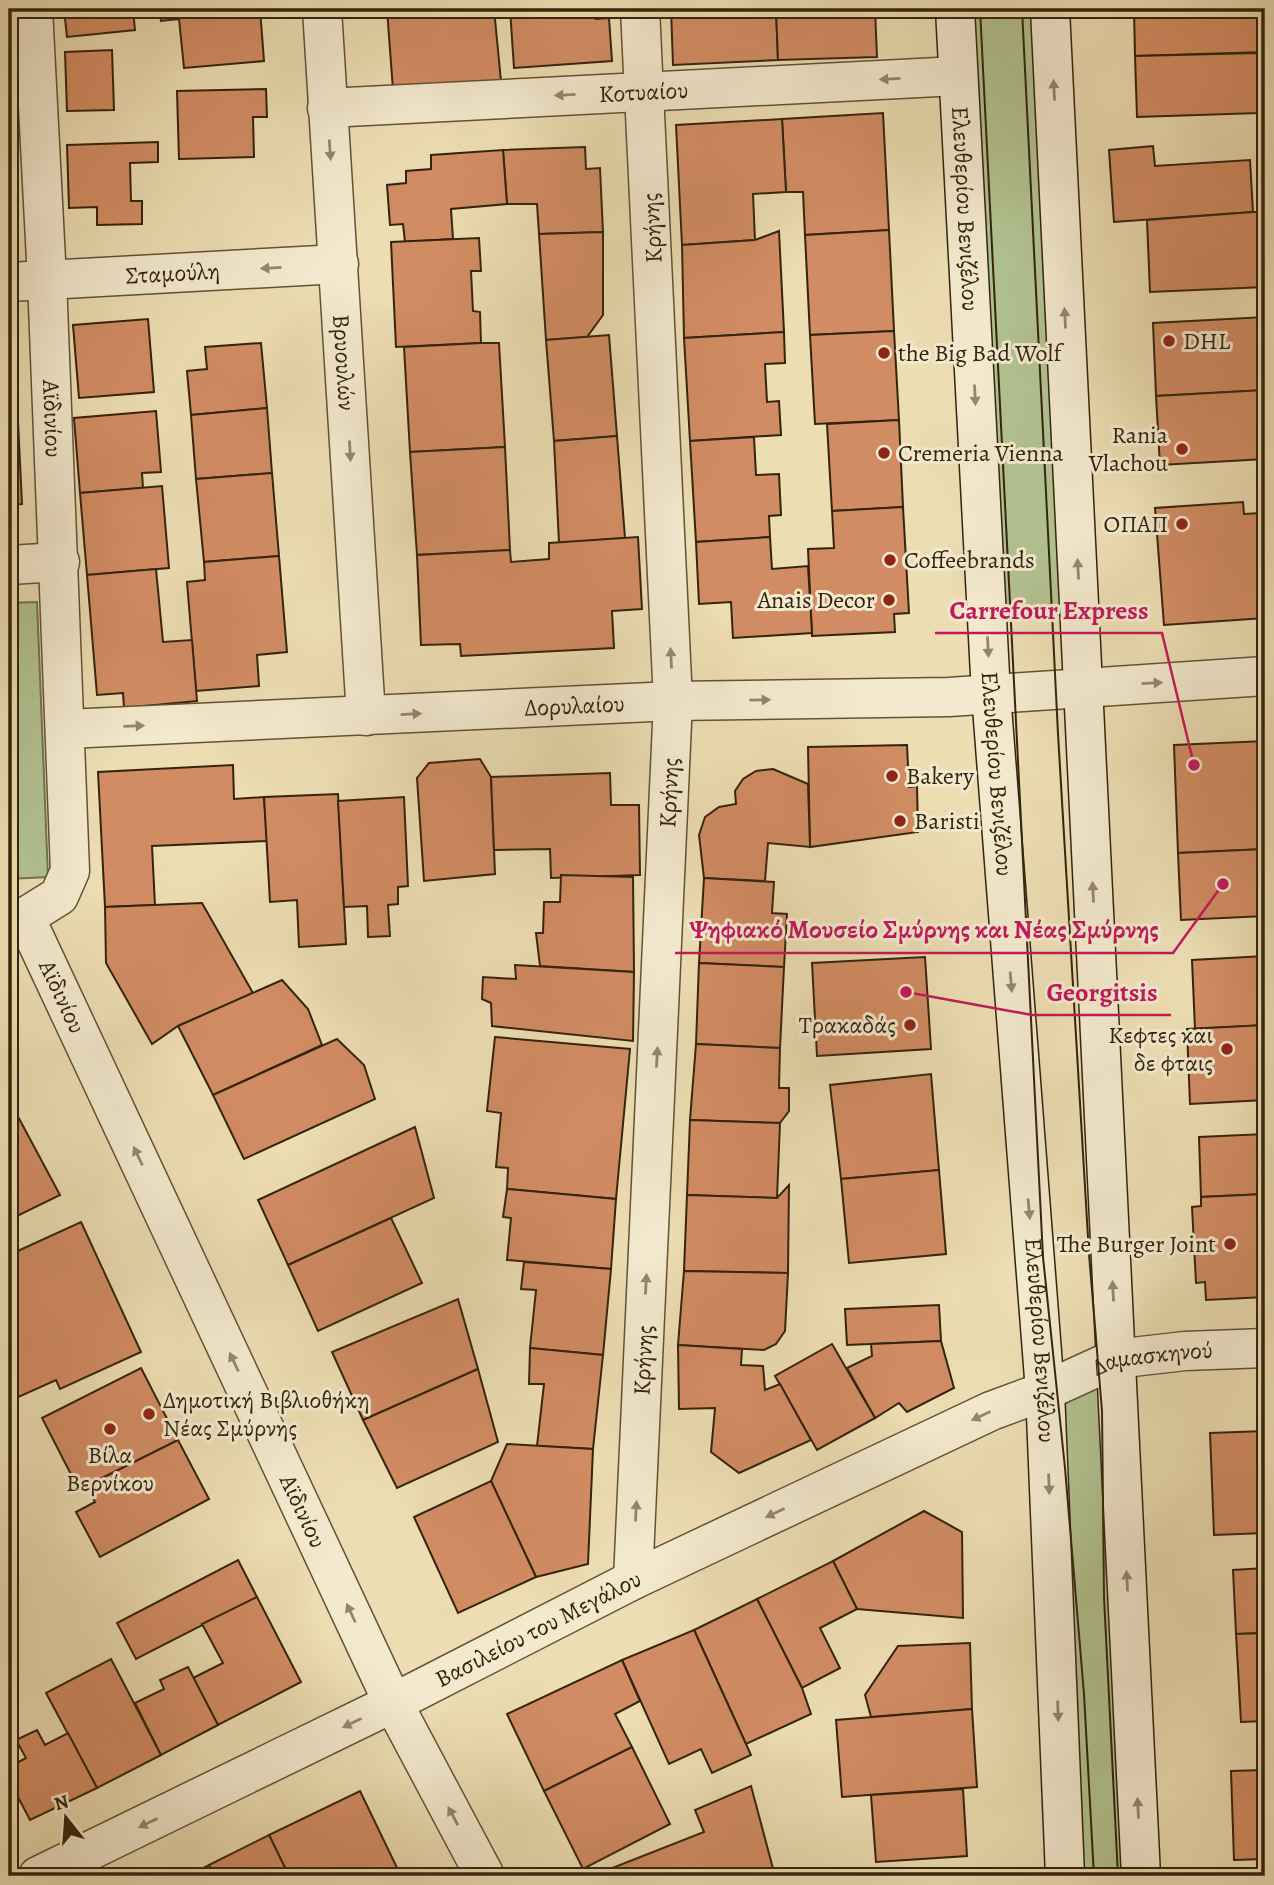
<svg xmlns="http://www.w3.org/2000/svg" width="1274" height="1885" viewBox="0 0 1274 1885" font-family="Alegreya,serif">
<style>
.green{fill:#b2c291;stroke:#727350;stroke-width:2}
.building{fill:#d28c63;stroke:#33240e;stroke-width:2}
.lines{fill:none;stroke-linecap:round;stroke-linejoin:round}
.minor-casing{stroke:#625237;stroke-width:41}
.tertiary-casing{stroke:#625237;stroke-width:41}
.secondary-casing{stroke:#33240e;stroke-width:41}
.minor{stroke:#f3e9ce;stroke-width:38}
.tertiary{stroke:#f3e9ce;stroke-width:38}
.secondary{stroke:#f3e9ce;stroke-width:38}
.tram{stroke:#33240e;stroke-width:2}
.oneway{fill:#93866e}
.poi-dot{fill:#8f2418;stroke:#f3e9ce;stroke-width:2.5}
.labels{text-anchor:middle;stroke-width:6;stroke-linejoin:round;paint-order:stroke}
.street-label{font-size:24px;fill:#33240e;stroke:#f3e9ce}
.poi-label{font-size:24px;fill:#33240e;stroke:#f3e9ce;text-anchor:start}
.leader{fill:none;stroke:#c2185b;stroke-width:2.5}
.callout-dot{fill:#c2185b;stroke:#f3e9ce;stroke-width:2.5}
.callout-label{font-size:26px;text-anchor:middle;font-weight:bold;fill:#c2185b;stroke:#f3e9ce;stroke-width:6;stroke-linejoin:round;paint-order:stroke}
</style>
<rect width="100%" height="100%" fill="#edddb3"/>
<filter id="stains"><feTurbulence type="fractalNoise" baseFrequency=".00286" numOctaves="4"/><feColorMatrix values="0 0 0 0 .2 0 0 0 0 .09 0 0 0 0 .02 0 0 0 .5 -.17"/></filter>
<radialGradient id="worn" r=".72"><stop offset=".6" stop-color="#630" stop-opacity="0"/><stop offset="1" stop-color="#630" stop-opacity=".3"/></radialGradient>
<!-- green -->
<g class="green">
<path d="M967 9H1033L1063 614 998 616Z"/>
<path d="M37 602 48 877 9 879V603Z"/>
<path d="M1109 1369 1134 1876H1072L1052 1399Z"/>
</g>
<!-- building -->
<g class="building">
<path d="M64 9H133L135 30 67 37Z"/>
<path d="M159 9H260L264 61 184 68 179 19 161 21Z"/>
<path d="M387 9H494L501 81 393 90Z"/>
<path d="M510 9H595L596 19 609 18 612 61 514 68Z"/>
<path d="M671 9H776L778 60 673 65Z"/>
<path d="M776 9H875L877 57 778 60Z"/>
<path d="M1134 9H1265V52L1135 56Z"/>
<path d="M112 50 114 110 67 111 65 52Z"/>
<path d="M1258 53 1259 113 1137 117 1135 56Z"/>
<path d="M266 89 267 117H253L254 157 179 159 177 91Z"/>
<path d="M883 113 889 230 805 235 803 192H786L782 119Z"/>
<path d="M782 119 786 192 753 194 755 240 682 245 676 125Z"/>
<path d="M158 142V162L130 163 131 201H142V224L97 225V207L69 208 67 145Z"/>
<path d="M1153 146 1155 166 1250 160 1253 212 1114 222 1109 150Z"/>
<path d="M585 147 586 169 600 168 603 232 539 234 537 204H507L503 150Z"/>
<path d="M503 150 507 204 451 209 453 239 405 242 403 224 390 225 387 185 406 183V171L431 169V155Z"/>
<path d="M1253 212H1265V287L1150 292 1147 220Z"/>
<path d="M889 230 894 331 810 335 805 235Z"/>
<path d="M779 231 784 332 684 338 682 245 755 240Z"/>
<path d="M603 232V315L587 337 546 340 539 234Z"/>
<path d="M479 238 481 271H471L473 311 480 312 481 343 396 347 391 242Z"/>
<path d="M1265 317V390L1156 396 1153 323Z"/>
<path d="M9 319H12L18 421H9Z"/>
<path d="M148 319 154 392 79 398 73 325Z"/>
<path d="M894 331 899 420 815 424 810 335Z"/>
<path d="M784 332 785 363 765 364 767 402 779 401 781 435 690 441 684 338Z"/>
<path d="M609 335 617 436 554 441 546 340Z"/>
<path d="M261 343 267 408 191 415 187 371 207 369 205 347Z"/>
<path d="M481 343H499L505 447 410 452 404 347Z"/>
<path d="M1265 390V459L1160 465 1156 396Z"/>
<path d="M267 408 272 473 196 479 191 415Z"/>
<path d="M156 411 161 472 142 473 143 488 80 493 74 418Z"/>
<path d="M899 420 903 507 832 511 827 424Z"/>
<path d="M9 421H18L22 504 9 505Z"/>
<path d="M617 436 625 538 559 543 554 441Z"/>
<path d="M754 437 756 475 779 474 781 515 769 516 770 537 696 542 690 441Z"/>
<path d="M505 447 510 550 417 555 410 452Z"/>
<path d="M272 473 279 556 204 562 196 479Z"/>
<path d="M162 486 169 568 87 575 80 493Z"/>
<path d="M1259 491H1265V570L1261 513Z"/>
<path d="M1243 502 1244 514 1261 513 1265 618 1164 625 1155 508Z"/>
<path d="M903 507 909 613 894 614 895 632 812 636 808 549 834 548 832 511Z"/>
<path d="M638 537 642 609 612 611 614 648 461 656 460 644 421 645 417 555 510 550 511 562 549 559V543Z"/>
<path d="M770 537 772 569 808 566 812 633 733 638 731 602 699 604 696 542Z"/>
<path d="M279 556 287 652 257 655 259 686 196 691 187 582 205 580 204 562Z"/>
<path d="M156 569 163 642 192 640 197 701 124 708 123 693 97 695 87 575Z"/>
<path d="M1265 741V849L1178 853 1174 745Z"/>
<path d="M907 745 909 787 917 786 918 832 810 847 808 747Z"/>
<path d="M480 759 491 777 495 874 424 881 417 778 429 763Z"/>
<path d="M233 765 234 799 264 797 267 841 152 846 155 905 105 907 98 772Z"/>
<path d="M773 769 808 784 810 847 768 843 765 881 704 878 699 835 705 817 719 807 736 804 735 791 743 779 756 771Z"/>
<path d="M610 773 611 805H639L640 875 551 878 550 849 494 850 491 777Z"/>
<path d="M338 794 346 944 299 947 297 900 270 902 264 797Z"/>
<path d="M404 797 408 886 398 887V904L388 905 390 936 368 937 367 906 344 907 338 801Z"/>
<path d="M1265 849V916L1181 920 1178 853Z"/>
<path d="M561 875 633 877 634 972 540 966 536 933H543L544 902H560Z"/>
<path d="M704 878 774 882 772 913 787 914 784 967 699 963Z"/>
<path d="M202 903 253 993 178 1026 152 1044 106 963 105 907Z"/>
<path d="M1265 956V1025L1195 1029 1192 960Z"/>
<path d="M925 957 931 1049 817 1056 812 963Z"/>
<path d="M699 963 784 967 780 1048 696 1044Z"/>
<path d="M515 965 634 972 633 1041 492 1026 491 1003 482 999 483 977 516 979Z"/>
<path d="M282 980 308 1009 322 1045 213 1095 178 1026Z"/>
<path d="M1265 1025V1100L1190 1104 1187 1029Z"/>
<path d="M495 1037 630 1049 616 1199 507 1189 508 1168 496 1167 501 1113 487 1111Z"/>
<path d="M337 1039 364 1065 375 1099 244 1159 213 1095Z"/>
<path d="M696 1044 780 1048 779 1088H789V1111L780 1123 690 1120Z"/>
<path d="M931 1074 939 1170 841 1179 830 1085Z"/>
<path d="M15 1111 60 1195 9 1220V1114Z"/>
<path d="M690 1120 780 1123 777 1198 687 1195Z"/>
<path d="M415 1127 434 1198 288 1265 258 1200Z"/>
<path d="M1265 1134V1194L1201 1197 1199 1137Z"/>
<path d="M939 1170 946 1254 849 1263 841 1179Z"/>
<path d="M789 1185 788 1273 684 1271 687 1195 777 1198Z"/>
<path d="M507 1189 616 1199 611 1269 507 1260 511 1218 503 1217Z"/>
<path d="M1265 1194V1297L1206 1300 1205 1282 1196 1283 1192 1207 1201 1206V1197Z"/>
<path d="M391 1218 422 1283 318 1331 288 1265Z"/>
<path d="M81 1222 141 1352 60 1389 56 1380 14 1399 9 1389V1255Z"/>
<path d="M524 1262 611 1269 603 1355 530 1348 536 1290 521 1289Z"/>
<path d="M684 1271 788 1273 785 1331 776 1344 764 1350 678 1345Z"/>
<path d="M458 1299 478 1369 363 1420 332 1352Z"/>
<path d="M939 1305 941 1341 847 1345 845 1309Z"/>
<path d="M941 1341 954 1388 907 1412 899 1403 875 1418 847 1368 872 1356 871 1344Z"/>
<path d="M832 1344 875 1418 817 1450 775 1376Z"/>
<path d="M678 1345 742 1349 741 1365 763 1366 765 1390 780 1384 811 1440 739 1473 711 1452 715 1408 679 1409Z"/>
<path d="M530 1348 603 1355 593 1449 537 1446 544 1384H529Z"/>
<path d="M141 1368 178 1440 79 1490 42 1418Z"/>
<path d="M478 1369 498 1442 397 1488 363 1420Z"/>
<path d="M1265 1431V1533L1214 1535 1210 1433Z"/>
<path d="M178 1440 209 1499 100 1557 76 1512 95 1502 86 1486Z"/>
<path d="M507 1444 593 1449 588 1564 536 1577 491 1481Z"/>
<path d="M491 1481 536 1577 458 1613 414 1517Z"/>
<path d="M924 1511 962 1532 963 1618 857 1609 833 1561Z"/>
<path d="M238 1560 257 1597 136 1659 117 1623Z"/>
<path d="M833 1561 857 1609 820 1628 840 1668 802 1688 757 1599Z"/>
<path d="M1265 1568V1633L1236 1634 1233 1570Z"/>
<path d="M257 1597 301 1682 218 1725 193 1678 223 1663 202 1624Z"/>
<path d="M757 1599 802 1688 811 1714 746 1744 694 1630Z"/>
<path d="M694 1630 751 1755 712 1773 701 1749 669 1764 622 1660Z"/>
<path d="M1265 1633V1721L1241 1722 1236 1634Z"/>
<path d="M970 1643 972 1709 871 1717 865 1695 898 1646Z"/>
<path d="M111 1659 161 1755 97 1788 46 1693Z"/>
<path d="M622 1660 640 1701 615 1714 632 1747 544 1791 507 1714Z"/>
<path d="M188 1667 218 1725 161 1755 135 1703 164 1689 160 1680Z"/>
<path d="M972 1709 977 1787 842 1797 836 1720Z"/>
<path d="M37 1730 45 1745 68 1733 97 1788 30 1820 9 1780V1767L26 1758 16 1740Z"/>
<path d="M632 1747 670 1824 583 1869 544 1791Z"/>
<path d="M1265 1770V1859L1234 1860 1231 1771Z"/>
<path d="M751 1786 775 1876H592L704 1832 695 1810Z"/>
<path d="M963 1789 967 1856 876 1862 871 1795Z"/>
<path d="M360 1791 401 1876H289L269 1835Z"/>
<path d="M269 1835 289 1876H214L209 1865Z"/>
<path d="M209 1865 214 1876H187Z"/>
</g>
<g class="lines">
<defs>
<g id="minor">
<path id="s1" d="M33 9 47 280 70 871 59 896 25 917 393 1703 485 1876"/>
<path id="s2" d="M322 9 366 716"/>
<path id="s3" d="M327 108 958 76"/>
<path id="s4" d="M9 282 339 264"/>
<path d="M9 565 60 562"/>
<path id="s5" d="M66 729 673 701 949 697 1265 676"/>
<path id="s6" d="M633 1580 673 701 640 9"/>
<path id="s7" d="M38 1876 393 1703 633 1580 991 1411 1045 1391"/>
</g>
<g id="tertiary">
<path id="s8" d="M1045 1391 1115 1359 1185 1351 1265 1348"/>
</g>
<g id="secondary">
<path id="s9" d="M955 9 991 694 1045 1391 1065 1876"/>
<path d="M1050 9 1141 1876"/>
</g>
</defs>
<!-- minor casing -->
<use href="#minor" class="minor-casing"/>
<!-- tertiary casing -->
<use href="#tertiary" class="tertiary-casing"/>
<!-- secondary casing -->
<use href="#secondary" class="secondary-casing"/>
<!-- minor -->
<use href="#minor" class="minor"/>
<!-- tertiary -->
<use href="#tertiary" class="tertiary"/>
<!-- secondary -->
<use href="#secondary" class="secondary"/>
<!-- tram -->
<g class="tram">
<path d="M980 9 1043 1257 1065 1468 1084 1694 1094 1876"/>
<path d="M1022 9 1058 734 1089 1254 1102 1411 1104 1597 1118 1876"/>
</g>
</g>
<!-- one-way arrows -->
<defs><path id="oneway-solid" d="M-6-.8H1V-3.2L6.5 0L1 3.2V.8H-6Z" transform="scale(1.75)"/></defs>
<g class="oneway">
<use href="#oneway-solid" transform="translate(890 79) rotate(177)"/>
<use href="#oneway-solid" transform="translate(1054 90) rotate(-93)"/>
<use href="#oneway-solid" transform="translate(565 95) rotate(177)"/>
<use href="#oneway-solid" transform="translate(330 150) rotate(86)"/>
<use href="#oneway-solid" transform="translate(271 268) rotate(177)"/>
<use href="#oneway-solid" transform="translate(1065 318) rotate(-93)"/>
<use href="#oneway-solid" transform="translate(975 395) rotate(87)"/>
<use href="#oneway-solid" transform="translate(350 451) rotate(87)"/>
<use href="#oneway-solid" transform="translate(1078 569) rotate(-93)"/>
<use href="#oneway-solid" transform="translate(988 647) rotate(87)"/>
<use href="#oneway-solid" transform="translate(671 658) rotate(-93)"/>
<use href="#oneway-solid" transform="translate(1152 683) rotate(-3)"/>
<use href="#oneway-solid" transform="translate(760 700) rotate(-1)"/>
<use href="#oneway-solid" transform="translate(411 714) rotate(-3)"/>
<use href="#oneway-solid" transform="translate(134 726) rotate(-2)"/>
<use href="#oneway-solid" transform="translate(1093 892) rotate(-93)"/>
<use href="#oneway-solid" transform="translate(1011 982) rotate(85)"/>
<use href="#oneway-solid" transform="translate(657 1057) rotate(-87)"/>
<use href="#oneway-solid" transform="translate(138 1156) rotate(-115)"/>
<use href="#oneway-solid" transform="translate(1029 1209) rotate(85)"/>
<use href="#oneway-solid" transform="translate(646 1284) rotate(-87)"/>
<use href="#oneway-solid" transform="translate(1113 1291) rotate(-93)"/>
<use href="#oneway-solid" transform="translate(234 1362) rotate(-115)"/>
<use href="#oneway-solid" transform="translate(981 1416) rotate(155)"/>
<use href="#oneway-solid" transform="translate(1049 1484) rotate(88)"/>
<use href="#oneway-solid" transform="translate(636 1511) rotate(-87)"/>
<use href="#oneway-solid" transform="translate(775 1513) rotate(155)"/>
<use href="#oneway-solid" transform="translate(1127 1581) rotate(-93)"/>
<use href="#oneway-solid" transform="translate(351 1613) rotate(-115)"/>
<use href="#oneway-solid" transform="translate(1058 1711) rotate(88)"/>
<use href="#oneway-solid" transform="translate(352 1723) rotate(154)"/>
<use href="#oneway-solid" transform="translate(1138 1808) rotate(-93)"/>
<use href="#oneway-solid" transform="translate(453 1816) rotate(-118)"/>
<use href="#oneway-solid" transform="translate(148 1823) rotate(154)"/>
</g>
<!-- markers -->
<g class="poi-dot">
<circle cx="1169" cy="341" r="7"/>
<circle cx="884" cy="353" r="7"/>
<circle cx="1182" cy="449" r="7"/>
<circle cx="884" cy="453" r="7"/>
<circle cx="1182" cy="524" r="7"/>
<circle cx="890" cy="560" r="7"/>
<circle cx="889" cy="600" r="7"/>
<circle cx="892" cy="776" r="7"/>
<circle cx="900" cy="821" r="7"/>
<circle cx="910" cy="1025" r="7"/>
<circle cx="1227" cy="1049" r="7"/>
<circle cx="1230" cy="1244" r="7"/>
<circle cx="149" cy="1414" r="7"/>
<circle cx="110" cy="1429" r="7"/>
</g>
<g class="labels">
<!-- street labels -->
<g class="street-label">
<text dy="8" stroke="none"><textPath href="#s3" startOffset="317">Κοτυαίου</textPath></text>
<text dy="8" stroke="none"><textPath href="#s9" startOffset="200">Ελευθερίου Βενιζέλου</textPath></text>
<text transform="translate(652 228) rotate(-93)" y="8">Κρήνης</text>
<text dy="8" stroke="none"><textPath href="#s4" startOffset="164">Σταμούλη</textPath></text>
<text dy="8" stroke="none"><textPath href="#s2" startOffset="354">Βρυουλών</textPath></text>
<text dy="8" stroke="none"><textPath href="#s1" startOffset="410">Αϊδινίου</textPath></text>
<text dy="8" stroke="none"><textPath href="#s5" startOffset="509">Δορυλαίου</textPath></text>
<text dy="8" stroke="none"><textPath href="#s9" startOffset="766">Ελευθερίου Βενιζέλου</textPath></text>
<text dy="8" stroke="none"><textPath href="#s6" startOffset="788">Κρήνης</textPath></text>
<text dy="8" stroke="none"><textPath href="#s1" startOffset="1018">Αϊδινίου</textPath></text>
<text dy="8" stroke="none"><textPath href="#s9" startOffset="1334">Ελευθερίου Βενιζέλου</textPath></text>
<text dy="8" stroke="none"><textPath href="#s6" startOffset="220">Κρήνης</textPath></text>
<text dy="8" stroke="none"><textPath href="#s8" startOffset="114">Δαμασκηνού</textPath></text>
<text dy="8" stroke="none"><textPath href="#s1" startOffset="1586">Αϊδινίου</textPath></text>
<text dy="8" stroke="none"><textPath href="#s7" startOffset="558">Βασιλείου του Μεγάλου</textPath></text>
</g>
<!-- poi labels -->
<g class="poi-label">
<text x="1183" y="349">DHL</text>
<text x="898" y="361">the Big Bad Wolf</text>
<text x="1168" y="443" text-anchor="end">Rania<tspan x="1168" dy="28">Vlachou</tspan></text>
<text x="898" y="461">Cremeria Vienna</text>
<text x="1168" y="532" text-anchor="end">ΟΠΑΠ</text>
<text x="904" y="568">Coffeebrands</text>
<text x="875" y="608" text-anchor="end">Anais Decor</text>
<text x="906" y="784">Bakery</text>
<text x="914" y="829">Baristi</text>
<text x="896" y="1033" text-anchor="end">Τρακαδάς</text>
<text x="1213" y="1043" text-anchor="end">Κεφτες και<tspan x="1213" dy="28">δε φταις</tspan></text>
<text x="1216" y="1252" text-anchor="end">The Burger Joint</text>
<text x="163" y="1408">Δημοτική Βιβλιοθήκη<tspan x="163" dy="28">Νέας Σμύρνης</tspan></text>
<text x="110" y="1463" text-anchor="middle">Βίλα<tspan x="110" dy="28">Βερνίκου</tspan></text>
</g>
</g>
<!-- callouts -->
<path class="leader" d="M1194 765L1162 633H935M1223 884L1173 953H675M906 992L1032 1015H1171"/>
<g class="callout-dot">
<circle cx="1194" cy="765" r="7"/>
<circle cx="1223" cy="884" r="7"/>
<circle cx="906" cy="992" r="7"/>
</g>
<g class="callout-label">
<text x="1049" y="619">Carrefour Express</text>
<text x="924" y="938">Ψηφιακό Μουσείο Σμύρνης και Νέας Σμύρνης</text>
<text x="1102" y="1001">Georgitsis</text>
</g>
<!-- margin -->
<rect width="1274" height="1885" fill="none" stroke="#edddb3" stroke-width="35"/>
<rect x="10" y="10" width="1253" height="1864" fill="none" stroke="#33240e" stroke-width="3.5"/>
<rect x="18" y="18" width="1239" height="1850" fill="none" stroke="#33240e" stroke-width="2"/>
<!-- north arrow -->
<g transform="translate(66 1818) rotate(343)" stroke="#f3e9ce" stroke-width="5" paint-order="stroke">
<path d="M0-5L12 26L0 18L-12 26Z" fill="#33240e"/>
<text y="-10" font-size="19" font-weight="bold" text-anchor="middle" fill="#33240e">N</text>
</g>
<rect width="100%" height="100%" filter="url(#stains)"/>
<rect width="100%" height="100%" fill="url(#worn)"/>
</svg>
